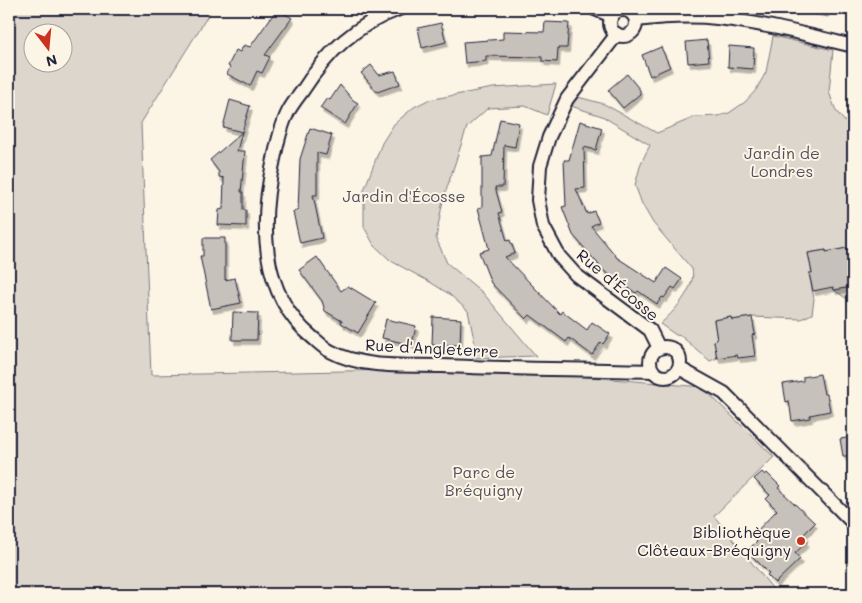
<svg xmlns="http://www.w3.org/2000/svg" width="862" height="603" viewBox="0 0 862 603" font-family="Mali,sans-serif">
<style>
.green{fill:#dcd6cc;stroke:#7f7c84;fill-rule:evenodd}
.building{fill:#c6c1bb;stroke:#22223b;filter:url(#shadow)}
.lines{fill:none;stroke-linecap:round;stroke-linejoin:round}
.street-casing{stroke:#22223b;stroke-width:16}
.street{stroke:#fcf5e5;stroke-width:12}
.poi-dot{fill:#c8321e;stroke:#fcf5e5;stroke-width:2}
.labels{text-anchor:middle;stroke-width:4;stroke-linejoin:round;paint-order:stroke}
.park-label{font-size:16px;fill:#504f5f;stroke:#fcf5e5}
.street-label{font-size:16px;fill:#22223b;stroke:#fcf5e5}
.poi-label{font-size:16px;fill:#22223b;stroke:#fcf5e5;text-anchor:end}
</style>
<defs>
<filter id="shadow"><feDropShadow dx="2.5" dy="4.5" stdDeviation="0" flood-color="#0004"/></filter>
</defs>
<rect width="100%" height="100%" fill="#fcf5e5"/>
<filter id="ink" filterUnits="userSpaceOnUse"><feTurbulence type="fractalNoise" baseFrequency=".02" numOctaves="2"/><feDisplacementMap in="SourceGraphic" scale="10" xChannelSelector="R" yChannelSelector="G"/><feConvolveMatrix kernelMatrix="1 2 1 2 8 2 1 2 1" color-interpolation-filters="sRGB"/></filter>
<g filter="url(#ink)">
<!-- green -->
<g class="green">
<path d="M9 9H212L141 123 151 375 489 368 702 387 774 457 714 516 777 594H9ZM32 32H62V62H32Z"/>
<path d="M785 9H830L828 17Z"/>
<path d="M773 36 833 50 829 92 836 111 853 131V303L834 290 851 287 847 266 850 265 847 248 827 252 826 250 808 253 812 273 809 274 814 299 812 314 801 319 752 317 732 320 731 317 714 320 717 340 714 341 717 358 710 361 681 336 676 335 660 324C673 313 697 287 692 269L653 223 642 204 635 185 641 163 650 145 602 116 571 106 578 97 604 104 657 133 695 117 718 116 729 113 745 102 756 90 766 72Z"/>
<path d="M556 84 547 115 525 106 488 108 467 127 443 200 436 238 447 263 483 293 536 356 473 358 476 349 468 311 449 294 430 282 391 261 374 245 364 227V190L382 143 394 124 414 107 428 100 493 88Z"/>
</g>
<!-- building -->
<g class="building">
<path d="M277 9 292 18 265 55 270 57 262 73 257 71 250 86 227 74 230 67 228 66 236 50 240 52 244 45 250 47Z"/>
<path d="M545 22 569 23 567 48H558L557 62 542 61V57L486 56V61L465 63 463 42 503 39V31L544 32Z"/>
<path d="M441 23 446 42 422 48 418 28Z"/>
<path d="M707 40 709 61 688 63 686 42Z"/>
<path d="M729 46 754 48 753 69 728 67Z"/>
<path d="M661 47 670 67 650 76 642 55Z"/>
<path d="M371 65 379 75 395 71 400 84 377 92 361 73Z"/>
<path d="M627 74 640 90V94L623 108 608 90Z"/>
<path d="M340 85 353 100 358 103 345 124 320 108 327 98 330 100Z"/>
<path d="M230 100 250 106 242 132 223 127Z"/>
<path d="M500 119 519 123 515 147 504 145 503 187H495L502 212 499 213 507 241 510 240 515 253 505 257 560 314 562 311 587 330 592 322 610 334 603 344 601 342 592 355 569 338 566 342 530 315 526 319 491 283 479 252 489 249 478 208 482 207V157L492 156Z"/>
<path d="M580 121 602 128 596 150 584 147 585 188 576 189 587 214 594 211 599 222 591 226 616 256V257L656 283 666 268 682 279 675 289 672 287 664 298 662 297 657 304 638 291 636 293 605 272 573 235 562 207 566 206 564 160H569Z"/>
<path d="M310 128 332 135 326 155 317 153V195H313L322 238 300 243 293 212 298 210 300 159Z"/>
<path d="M242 132 237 151H245L241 192H243V210H246V226L218 225 219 210 223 209 224 178 219 177V172L210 160Z"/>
<path d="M203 238H225V280L235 278 241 303 211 309 200 256H203Z"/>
<path d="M847 248 850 266H847L851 287 834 290 833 287 813 291 809 273H812L808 253 826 250V252Z"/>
<path d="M317 257 341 291 348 286 376 303 358 333 341 323 342 321 325 311 322 301 299 270Z"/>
<path d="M233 312 258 313 257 340H232Z"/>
<path d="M433 317 461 319 460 345H432Z"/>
<path d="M731 317 732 320 752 317 755 334 752 335 755 356 738 358 737 355 717 358 714 341 717 340 714 320Z"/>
<path d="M386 319 416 326 412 345 382 338Z"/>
<path d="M820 374 824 394H827L830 411 810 415V418L792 421 789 401 786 402 783 384 803 381V377Z"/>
<path d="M853 437V456H843L840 439Z"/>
<path d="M762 472 765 475 767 473 780 486 778 488 815 523 804 534 806 536 804 539 807 542 795 553 800 559 775 583 767 575 769 573 747 551 758 540 753 535 777 510 766 499 770 495 754 479Z"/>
</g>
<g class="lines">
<defs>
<g id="street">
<path d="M399 9C355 25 328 51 303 90 298 97 292 104 288 112 281 126 277 144 274 159 260 220 259 293 312 337 318 342 324 348 330 351 363 369 406 365 442 366 512 369 583 369 653 371"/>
<path d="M595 9 612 16"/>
<circle cx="623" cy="23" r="13"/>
<path d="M636 20C662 17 690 15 717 18 763 23 808 35 853 46"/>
<path d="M617 34 567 99 549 137 540 166 538 200 543 226 559 256 576 275 650 330 659 348"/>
<circle cx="665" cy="362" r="15"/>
<path d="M679 368 724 393 853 523"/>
</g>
</defs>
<!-- street casing -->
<use href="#street" class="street-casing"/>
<!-- street -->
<use href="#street" class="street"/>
</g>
</g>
<!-- markers -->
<circle class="poi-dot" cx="801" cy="541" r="5"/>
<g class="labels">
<!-- park labels -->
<g class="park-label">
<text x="782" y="159">Jardin de<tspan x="782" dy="18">Londres</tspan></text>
<text x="404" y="202">Jardin d'Écosse</text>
<text x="484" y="478">Parc de<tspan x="484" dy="18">Bréquigny</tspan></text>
</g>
<!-- street labels -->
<g class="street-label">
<text transform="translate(618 285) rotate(40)" y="6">Rue d'Écosse</text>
<text transform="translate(432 348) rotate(3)" y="6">Rue d'Angleterre</text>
</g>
<!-- poi labels -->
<g class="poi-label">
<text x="791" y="538">Bibliothèque<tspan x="791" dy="18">Clôteaux-Bréquigny</tspan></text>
</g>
</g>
<!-- margin -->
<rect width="862" height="603" fill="none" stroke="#fcf5e5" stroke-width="30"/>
<rect x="15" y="15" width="832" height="573" fill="none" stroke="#22223b" stroke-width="2" filter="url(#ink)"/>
<!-- north arrow -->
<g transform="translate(48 48) rotate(164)"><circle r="24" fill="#fcf5e5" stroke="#a5a1a1"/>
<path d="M0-4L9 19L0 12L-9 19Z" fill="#c8321e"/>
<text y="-8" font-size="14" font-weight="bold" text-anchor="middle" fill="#22223b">N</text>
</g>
</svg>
